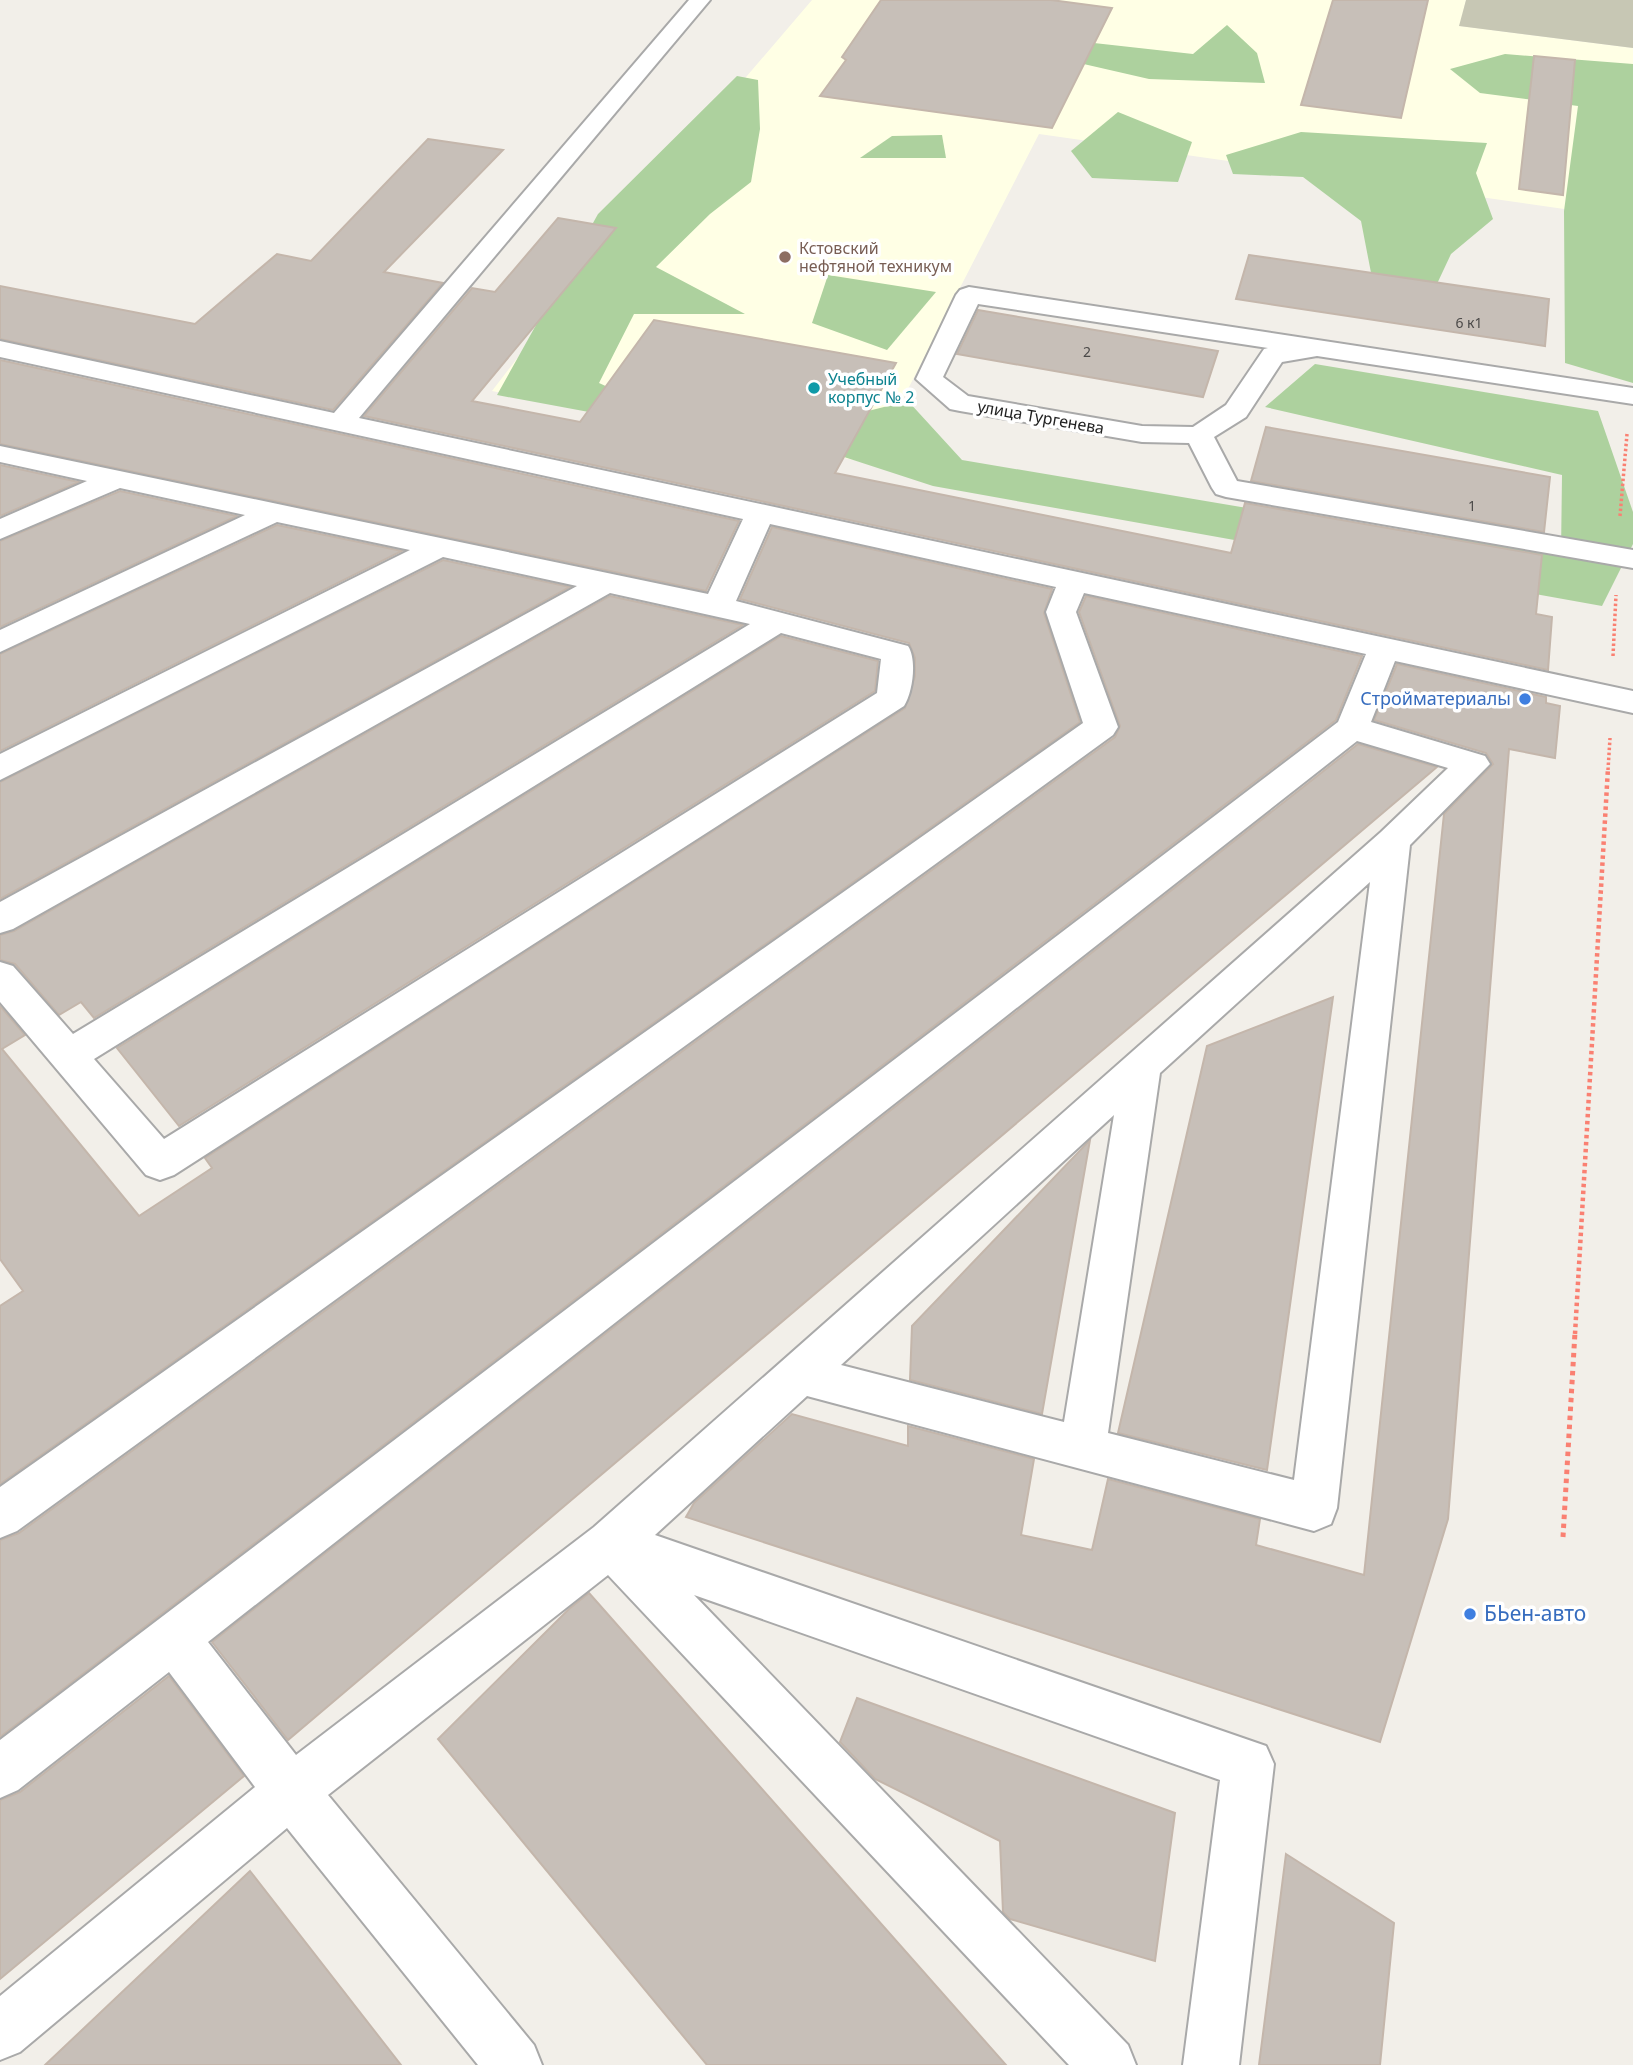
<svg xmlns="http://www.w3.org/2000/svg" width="1633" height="2065" viewBox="0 0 1633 2065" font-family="'Noto Sans',sans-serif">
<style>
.education{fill:#ffffe5}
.construction{fill:#c7c7b4}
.forest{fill:#add19e}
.building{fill:#c7bfb8;stroke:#c4b6ab;stroke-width:2}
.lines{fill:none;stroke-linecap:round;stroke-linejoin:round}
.minor-casing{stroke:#a9a9a9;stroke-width:4}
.path-far2{stroke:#fa8072;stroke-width:3.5;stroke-dasharray:2.5 2.5;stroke-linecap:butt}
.path-far1{stroke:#fa8072;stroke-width:4.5;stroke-dasharray:3.5 3.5;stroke-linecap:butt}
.path{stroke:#fa8072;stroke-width:5;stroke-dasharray:4.5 4.5;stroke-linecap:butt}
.minor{fill:#fff;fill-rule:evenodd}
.education-dot{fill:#8d6e63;stroke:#fff;stroke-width:2.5}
.culture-dot{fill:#0f9aa8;stroke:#fff;stroke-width:2.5}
.shop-dot{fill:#3f7fe0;stroke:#fff;stroke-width:2.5}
.labels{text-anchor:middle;stroke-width:7;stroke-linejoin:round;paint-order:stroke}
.number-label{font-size:14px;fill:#4b4948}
.far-education-label{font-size:16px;fill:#785e54;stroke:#fff;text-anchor:start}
.far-culture-label{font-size:16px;fill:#0d838f;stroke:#fff;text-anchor:start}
.far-street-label{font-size:16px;fill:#222;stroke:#fff}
.shop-label{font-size:18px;fill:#366cbe;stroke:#fff;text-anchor:end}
.near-shop-label{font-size:21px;fill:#366cbe;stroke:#fff;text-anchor:start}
</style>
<rect width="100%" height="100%" fill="#f2efe9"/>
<!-- education -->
<path class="education" d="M812 0H1466L1460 26 1633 48V165L1627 218 1039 134 870 463 492 391 617 228Z"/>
<!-- construction -->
<path class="construction" d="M1466 0H1633V48L1459 26Z"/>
<!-- forest -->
<g class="forest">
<path d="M1227 25 1257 53 1265 83 1149 79 974 39 1067 40 1193 54Z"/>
<path d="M1505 54 1633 64V383L1565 363 1564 211 1578 106 1480 93 1450 69Z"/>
<path d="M737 76 758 80 760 129 751 182 710 214 656 267 745 314H634L599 383 713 435 497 395 598 214Z"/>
<path d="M1118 112 1192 142 1178 182 1092 178 1071 151Z"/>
<path d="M1301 132 1487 143 1476 173 1493 219 1451 254 1421 318 1379 314 1361 221 1303 177 1233 174 1226 155Z"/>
<path d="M942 135 946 158H860L892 136Z"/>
<path d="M828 275 936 292 887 350 812 323Z"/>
<path d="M1315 364 1598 411 1633 512V544L1602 606 933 486 798 442 844 417 908 401 962 460 1241 507 1561 554 1562 475 1265 407Z"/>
</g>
<!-- building -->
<g class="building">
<path d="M881 0H1051L1112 8 1052 128 820 96 846 60 842 57Z"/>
<path d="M1333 0H1428L1401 118 1301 105Z"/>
<path d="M1534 56 1575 60 1563 195 1519 189Z"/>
<path d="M428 139 503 150 384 272 443 283 333 410 0 339V286L195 324 277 254 311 261Z"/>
<path d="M558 218 616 228 472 401 580 422 654 320 896 363 835 473 1231 553 1245 503 1542 555 1536 614 1552 617 1548 670 364 416 472 288 495 292Z"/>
<path d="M1249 255 1549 299 1545 346 1236 299Z"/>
<path d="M978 310 1218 351 1203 397 957 354Z"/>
<path d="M0 360 739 521 706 591 0 444Z"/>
<path d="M1266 427 1550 477 1544 532 1251 481Z"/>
<path d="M0 465 79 482 0 516Z"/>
<path d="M120 491 237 516 0 627V541Z"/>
<path d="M277 525 402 551 0 751V654Z"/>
<path d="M772 527 1052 589 1044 613 1080 722 0 1484V1306L23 1291 0 1259V1006L25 1035 2 1049 139 1216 212 1168 205 1158 905 708 915 676V658L909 643 740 599Z"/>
<path d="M443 560 570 587 0 899V782Z"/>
<path d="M610 596 743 625 94 1018 81 1002 59 1015 15 964 0 960V935L14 931Z"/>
<path d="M1086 596 1362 656 1336 720 0 1737V1540L19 1533 1115 737 1120 726 1079 612Z"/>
<path d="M781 636 878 661 875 691 179 1126 117 1048Z"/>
<path d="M1397 664 1546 697V703L1560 706 1555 758 1509 749 1448 1519 1380 1742 686 1517 694 1503 792 1414 908 1446V1426L1034 1459 1021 1535 1092 1550 1108 1479 1260 1519 1256 1545 1364 1575 1444 814 1493 764 1486 753 1374 720Z"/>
<path d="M1358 744 1437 767 288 1740 212 1642Z"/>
<path d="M1333 997 1267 1470 1118 1433 1207 1046Z"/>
<path d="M1090 1140 1042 1414 910 1380 912 1326Z"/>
<path d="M589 1593 815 1849 1006 2065H707L438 1739 569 1609Z"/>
<path d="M169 1676 244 1776 0 1979V1800L20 1792Z"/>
<path d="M857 1698 1175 1813 1155 1961 1010 1919 1003 1912 1000 1841 875 1779 840 1742Z"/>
<path d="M1286 1854 1394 1923 1380 2065H1259Z"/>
<path d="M250 1871 401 2065H45Z"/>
</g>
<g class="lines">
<defs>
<g id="minor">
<path d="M689 0H710L359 418 1633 691V713L1395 661 1371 722 1485 756 1490 764 1410 845 1337 1508 1331 1524 1314 1531 807 1396 655 1535 1266 1746 1274 1764 1239 2065H1183L1220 1780 694 1595 1128 2045 1136 2065H1069L608 1575 328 1795 534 2045 542 2065H478L287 1828 20 2052 0 2060V1996L255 1787 169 1672 18 1790 0 1798V1740L1338 722 1366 654 1084 593 1076 612 1118 727 1113 735 17 1531 0 1538V1487L1083 723 1046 612 1056 587 770 524 736 601 908 646C917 659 913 692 904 706L174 1175 160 1180 146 1175 0 1002V962L13 966 73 1034 750 624 610 593 13 929 0 933V902L577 586 443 557 0 780V754L410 550 277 522 0 652V630L245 515 120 488 0 539V519L87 481 0 462V446L708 594 743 519 0 357V341L334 413ZM781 633 881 659 877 693 164 1139 94 1059ZM1357 741 1448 768 1381 832 594 1527 296 1755 208 1642ZM1370 882 1294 1480 1108 1433 1160 1073ZM1114 1115 1064 1422 841 1365Z"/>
<path d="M969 287 1633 388V404L1317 356 1282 362 1246 417 1214 437 1237 481 1633 550V568L1226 497 1216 494 1212 488 1189 443 1142 442 960 411 950 409 916 379 956 295 960 290ZM978 304 1268 348 1264 349 1226 405 1193 427 1142 426 968 396 943 377Z"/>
</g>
</defs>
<!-- minor casing -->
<use href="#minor" class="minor-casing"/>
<!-- path-far2 -->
<g class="path-far2">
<path d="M1620 516 1627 434"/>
<path d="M1613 656 1616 595"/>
<path d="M1608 770 1610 738"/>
</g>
<!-- path-far1 -->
<path class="path-far1" d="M1575 1334 1608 768"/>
<!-- path -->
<path class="path" d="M1563 1537 1575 1332"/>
<!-- minor -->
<use href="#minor" class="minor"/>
</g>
<!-- markers -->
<circle class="education-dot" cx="785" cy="257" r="7"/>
<circle class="culture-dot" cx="814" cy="388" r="7"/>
<g class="shop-dot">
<circle cx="1525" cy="699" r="7"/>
<circle cx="1470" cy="1614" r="7"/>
</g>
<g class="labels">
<!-- number labels -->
<g class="number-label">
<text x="1469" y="328">6 к1</text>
<text x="1087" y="357">2</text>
<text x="1472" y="511">1</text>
</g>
<!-- far-education labels -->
<g class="far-education-label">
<text x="799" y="254">Кстовский<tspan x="799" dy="18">нефтяной техникум</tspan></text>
</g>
<!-- far-culture labels -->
<g class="far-culture-label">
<text x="828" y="385">Учебный<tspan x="828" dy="18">корпус № 2</tspan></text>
</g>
<!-- far-street labels -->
<g class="far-street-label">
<text transform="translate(1041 417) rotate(10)" y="6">улица Тургенева</text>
</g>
<!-- shop labels -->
<g class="shop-label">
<text x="1511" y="705">Стройматериалы</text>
</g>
<!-- near-shop labels -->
<g class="near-shop-label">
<text x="1484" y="1621">БЬен-авто</text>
</g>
</g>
</svg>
